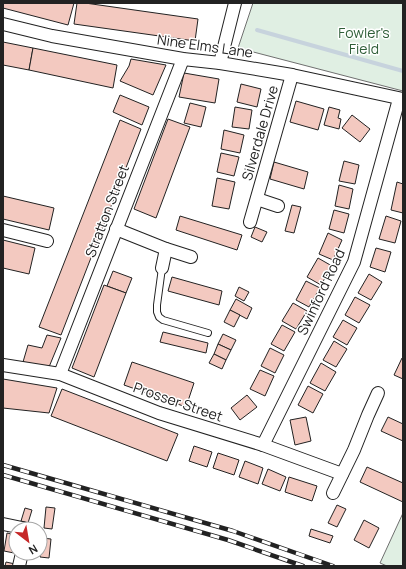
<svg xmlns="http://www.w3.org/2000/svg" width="406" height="569" viewBox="0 0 406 569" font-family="Manrope,sans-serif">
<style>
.green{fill:#e0efe3;stroke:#6f6f6f}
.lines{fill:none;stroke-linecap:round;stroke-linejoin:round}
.stream{stroke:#c7d3dd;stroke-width:4}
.building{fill:#f3c9c0;stroke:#222}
.service-casing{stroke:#222;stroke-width:8}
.minor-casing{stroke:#222;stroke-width:14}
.service{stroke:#fff;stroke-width:6}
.minor{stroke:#fff;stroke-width:12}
.rail-casing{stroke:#222;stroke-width:4.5}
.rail{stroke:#fff;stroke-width:3;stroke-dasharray:9;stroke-linecap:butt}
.labels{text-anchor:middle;stroke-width:3;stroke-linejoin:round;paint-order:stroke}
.park-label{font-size:14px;fill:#2f5e38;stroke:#fff}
.street-label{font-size:14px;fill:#222;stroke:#fff}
</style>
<rect width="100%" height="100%" fill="#fff"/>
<!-- green -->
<g class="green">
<path d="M253 3H403V91L238 48Z"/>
<path d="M403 513V566H387L380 563Z"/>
</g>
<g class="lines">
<!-- stream -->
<path class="stream" d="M257 30 403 71"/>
</g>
<!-- building -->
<g class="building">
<path d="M3 3H74L68 25 3 8Z"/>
<path d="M77 3H85L198 19 195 41 74 24Z"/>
<path d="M3 42 33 48 29 70 3 65Z"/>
<path d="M33 48 117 65 113 88 29 70Z"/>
<path d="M131 59 166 65 153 95 120 81 129 66Z"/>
<path d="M184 73 219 79 215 103 179 97Z"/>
<path d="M241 84 261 89 257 107 237 102Z"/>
<path d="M120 95 149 107 142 125 113 112Z"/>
<path d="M296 101 324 109 318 130 290 122Z"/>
<path d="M190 103 206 107 201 127 184 123Z"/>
<path d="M235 107 252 110 249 129 232 127Z"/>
<path d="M329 107 340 110 338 118 341 119 339 129 324 125Z"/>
<path d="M352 115 370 129 360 142 342 128Z"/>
<path d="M168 119 190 127 156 218 134 209Z"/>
<path d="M120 120 141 129 61 335 39 327Z"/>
<path d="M224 130 244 135 240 153 221 149Z"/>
<path d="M221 153 239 157 234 176 217 172Z"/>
<path d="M344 161 359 165 355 184 339 181Z"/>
<path d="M274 162 308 172 304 189 270 179Z"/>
<path d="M217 178 235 182 229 209 212 206Z"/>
<path d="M397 182 403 184V213L391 210Z"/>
<path d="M339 185 353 189 349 209 335 206Z"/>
<path d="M3 196 54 208 49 230 3 219Z"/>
<path d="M292 205 301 207 294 233 285 231Z"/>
<path d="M334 210 349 214 344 233 329 229Z"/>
<path d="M180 216 242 235 237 250 176 230Z"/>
<path d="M386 216 401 221 395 243 379 239Z"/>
<path d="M255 227 267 232 262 242 251 237Z"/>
<path d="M328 233 342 240 333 260 319 254Z"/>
<path d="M3 240 35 248 29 274 3 268Z"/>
<path d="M376 248 391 252 385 272 370 267Z"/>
<path d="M318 258 332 266 321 285 307 277Z"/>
<path d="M113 271 132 278 126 293 107 286Z"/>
<path d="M369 274 382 282 371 300 358 293Z"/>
<path d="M172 277 222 291 219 305 168 291Z"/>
<path d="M306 281 320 288 309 307 296 300Z"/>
<path d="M104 285 126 293 94 377 72 368Z"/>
<path d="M239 287 249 292 244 301 235 296Z"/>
<path d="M355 297 370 305 359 323 345 315Z"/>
<path d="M236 299 252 308 247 319 230 310Z"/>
<path d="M293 303 307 311 296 329 282 321Z"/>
<path d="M230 310 240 315 234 327 224 322Z"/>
<path d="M343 320 357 328 347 345 333 337Z"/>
<path d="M282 325 295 332 284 351 271 344Z"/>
<path d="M163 332 208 343 206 353 160 342Z"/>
<path d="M223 334 236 340 231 350 218 344Z"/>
<path d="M47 335 61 338 49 367 23 362 28 345 42 348Z"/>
<path d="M334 341 347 349 336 367 323 360Z"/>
<path d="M218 344 231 350 226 360 214 354Z"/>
<path d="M270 348 284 355 275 373 261 366Z"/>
<path d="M214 354 226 360 222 369 209 363Z"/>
<path d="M402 358 403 359V379L394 375Z"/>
<path d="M132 362 194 383 186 407 124 385Z"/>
<path d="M321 363 336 372 325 391 310 383Z"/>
<path d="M260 370 274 376 265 396 250 389Z"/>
<path d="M3 379 57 388 49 413 3 408Z"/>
<path d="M308 386 323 394 313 413 298 405Z"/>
<path d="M62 389 178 434 167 461 51 416Z"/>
<path d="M247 395 257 407 240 420 231 408Z"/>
<path d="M306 417 311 441 295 445 290 420Z"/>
<path d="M388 417 403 424V441L381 431Z"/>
<path d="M194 446 212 452 207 467 189 461Z"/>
<path d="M218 453 239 460 234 475 213 468Z"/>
<path d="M245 461 263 468 258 484 239 477Z"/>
<path d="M367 467 403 483V502L360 482Z"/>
<path d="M268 469 286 477 280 491 262 484Z"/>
<path d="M289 477 317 486 312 501 285 492Z"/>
<path d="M337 505 346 509 337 527 328 523Z"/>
<path d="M46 507 55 508 52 529 44 528Z"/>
<path d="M25 508 32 510 28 523 21 521Z"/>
<path d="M364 520 379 528 369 548 354 540Z"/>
<path d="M311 529 333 536 330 543 309 536Z"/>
<path d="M7 533 16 535V544L14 553 4 551Z"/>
<path d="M42 538 51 539 49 558 40 557Z"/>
<path d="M6 562 15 564V566H5Z"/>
</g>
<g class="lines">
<defs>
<path id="service" d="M162 268 157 305V312L159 317 163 320 208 333"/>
<g id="minor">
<path d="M3 24 52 36 183 59 220 63 292 75 403 99"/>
<path d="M220 63 235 3"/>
<path d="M257 199 278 206"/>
<path d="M250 222 292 75"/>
<path d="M116 229 166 249 191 257"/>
<path d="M3 230 47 241"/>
<path d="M162 268 166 249"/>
<path d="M3 365 60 374 159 413 263 445 342 474"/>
<path d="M60 374 183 59"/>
<path d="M263 445 354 262 399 99"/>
<path d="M333 493 354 450 368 415 378 393"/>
<path d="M3 524 27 529"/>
<path d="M19 566 22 553"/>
</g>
</defs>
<!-- service casing -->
<use href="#service" class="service-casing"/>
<!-- minor casing -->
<use href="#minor" class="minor-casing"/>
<!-- service -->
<use href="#service" class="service"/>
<!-- minor -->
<use href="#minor" class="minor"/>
<defs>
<g id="rail">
<path d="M3 465 233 531 333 566"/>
<path d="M3 475 228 540 303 566"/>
</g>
</defs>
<!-- rail casing -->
<use href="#rail" class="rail-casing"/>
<!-- rail -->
<use href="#rail" class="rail"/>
</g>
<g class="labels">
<!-- park labels -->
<g class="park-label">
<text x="364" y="38">Fowler's<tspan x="364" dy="16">Field</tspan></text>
</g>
<!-- street labels -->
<g class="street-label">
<text transform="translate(205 46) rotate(8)" y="5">Nine Elms Lane</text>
<text transform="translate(260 133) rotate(-74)" y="5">Silverdale Drive</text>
<text transform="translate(107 211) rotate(-69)" y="5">Stratton Street</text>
<text transform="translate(321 292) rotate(-65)" y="5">Swinford Road</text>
<text transform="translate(178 402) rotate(19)" y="5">Prosser Street</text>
</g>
</g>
<!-- border -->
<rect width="406" height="569" fill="none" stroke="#222222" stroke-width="8"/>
<!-- north arrow -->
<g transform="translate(28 541) rotate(149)"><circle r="19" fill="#ffffff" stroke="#a7a7a7"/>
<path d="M0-3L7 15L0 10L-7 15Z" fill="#c62828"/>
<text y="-6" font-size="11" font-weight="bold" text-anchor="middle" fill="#222222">N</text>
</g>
</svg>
